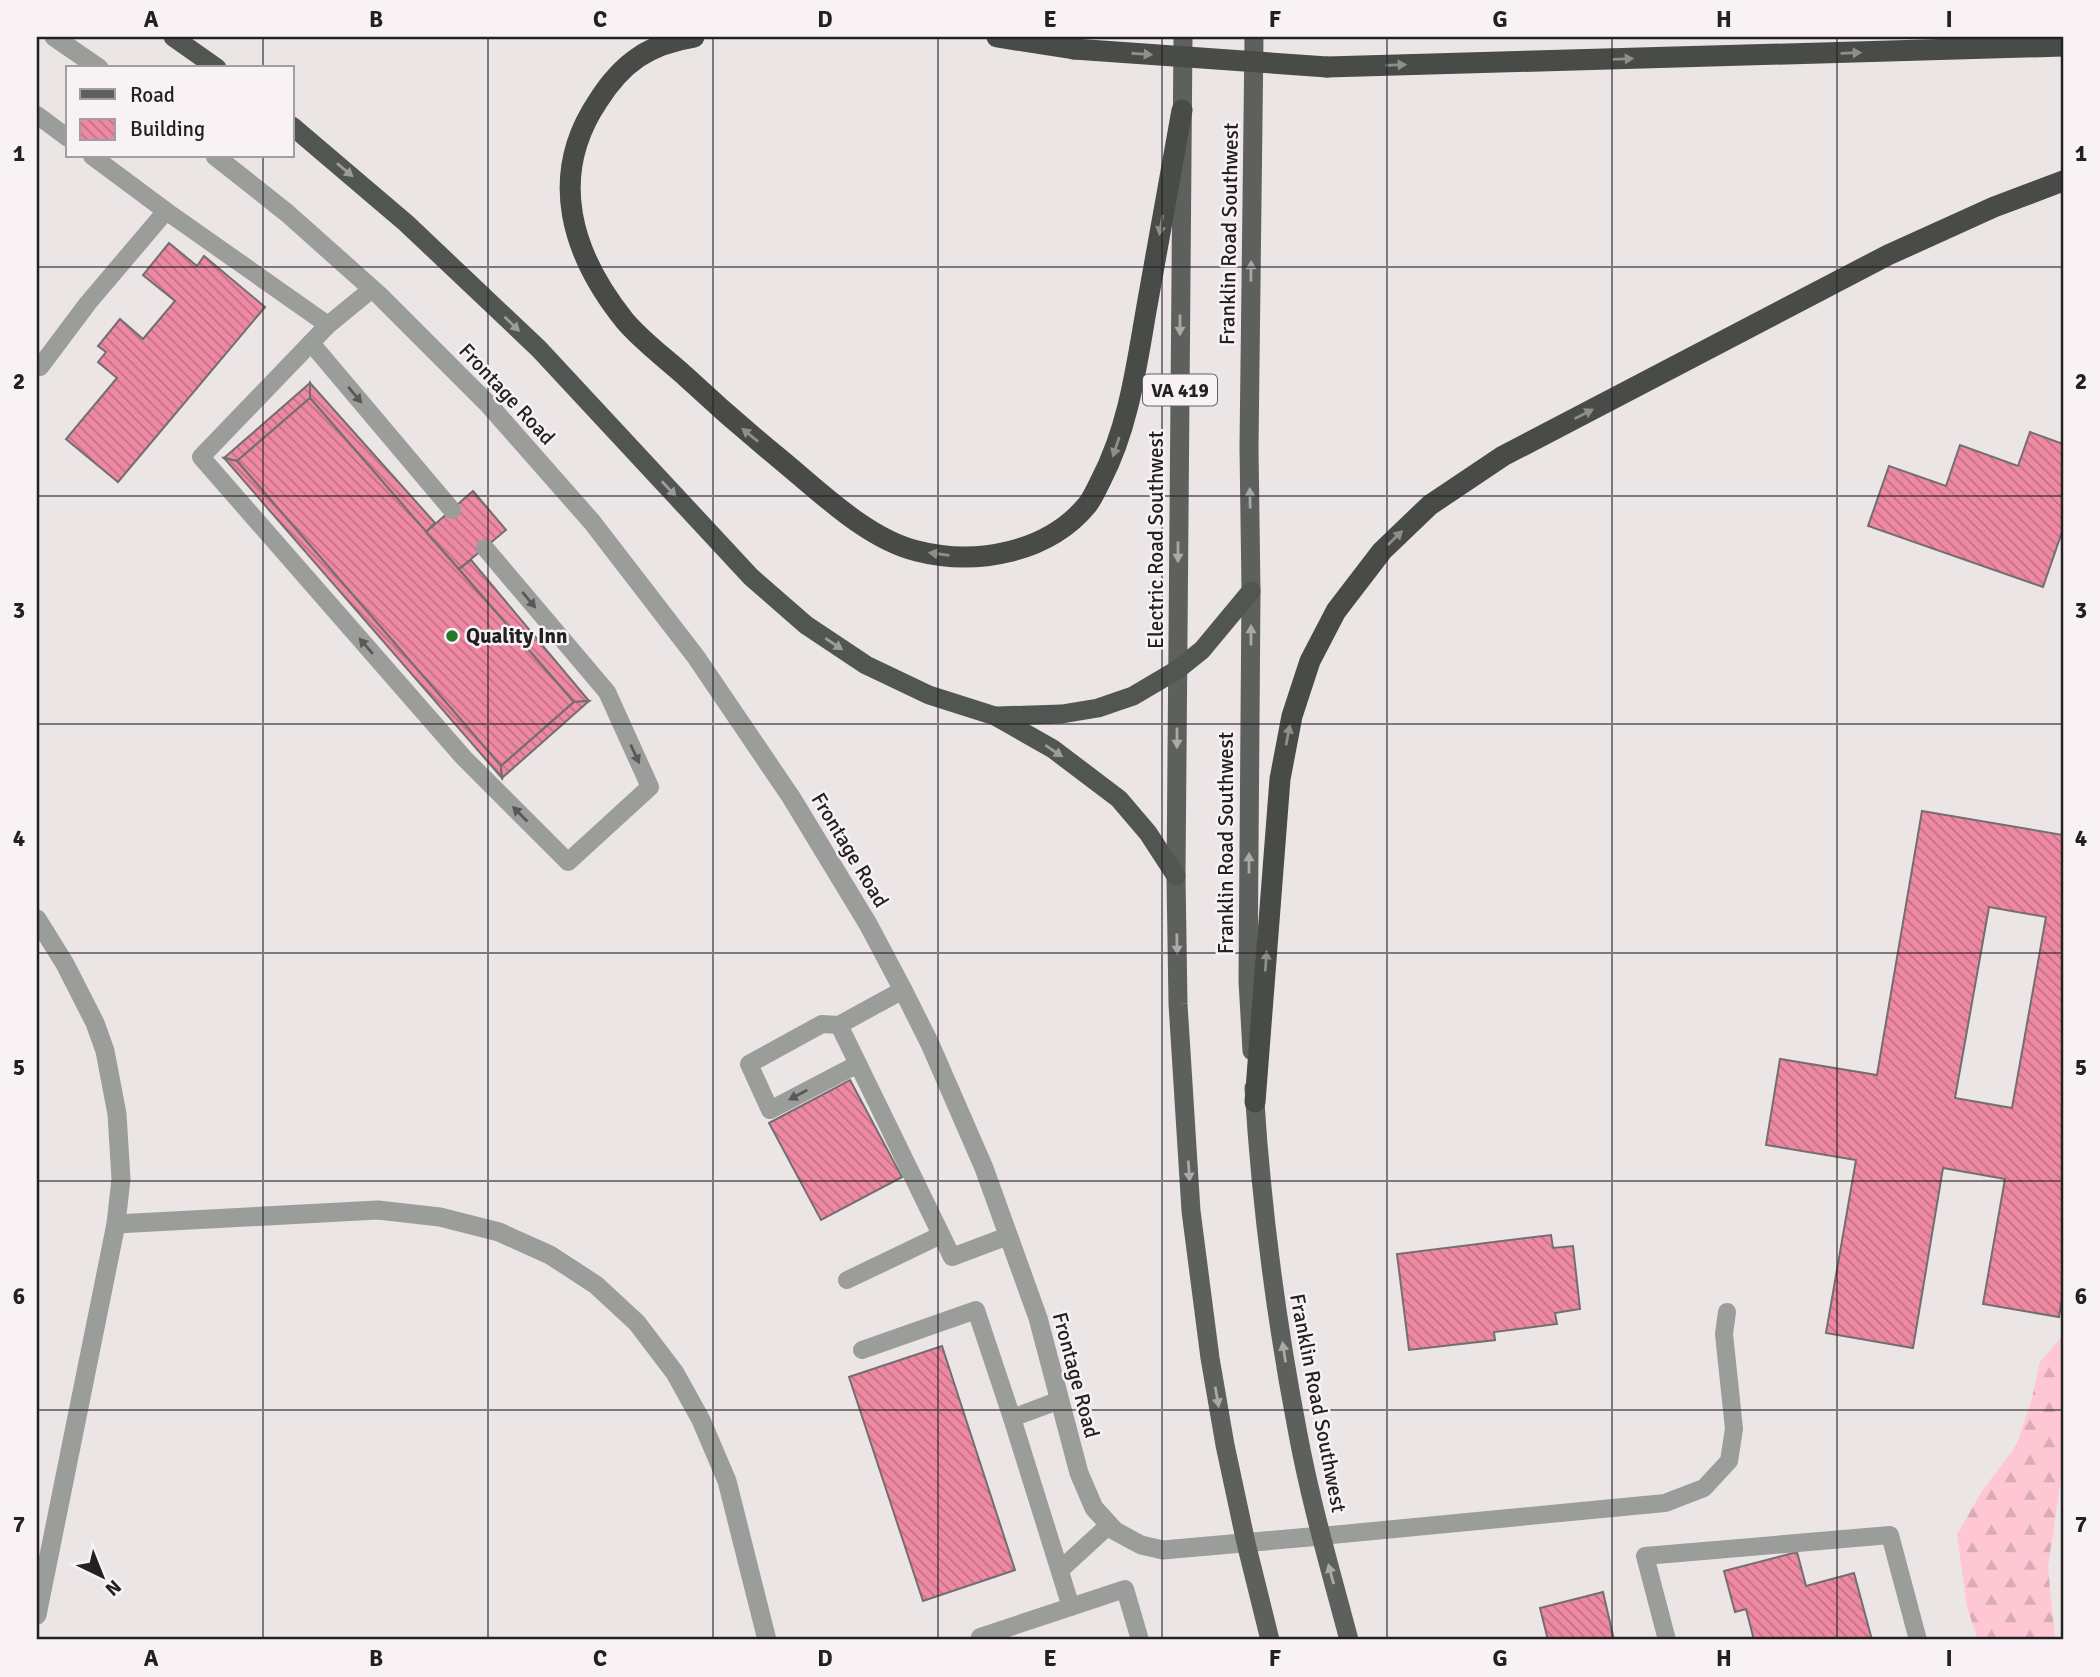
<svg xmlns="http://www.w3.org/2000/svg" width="2100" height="1677" viewBox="0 0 2100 1677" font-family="Signika,sans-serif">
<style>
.forest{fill:url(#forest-firs)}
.building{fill:url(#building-back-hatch);stroke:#736e6f;stroke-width:2;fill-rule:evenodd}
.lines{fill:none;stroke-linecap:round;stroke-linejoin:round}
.service{stroke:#9b9d9b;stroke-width:18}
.minor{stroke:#9b9d9b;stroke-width:19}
.primary{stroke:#5d605d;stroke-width:19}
.trunk{stroke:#525652;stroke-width:19}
.motorway{stroke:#484b47;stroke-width:21}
.motorway-bridge{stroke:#484b47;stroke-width:21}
.oneway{fill:#8e8e8c}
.oneway2{fill:#9d9c9b}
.oneway3{fill:#aaa9a8}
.oneway4{fill:#585857}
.grid{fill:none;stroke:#222020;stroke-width:2;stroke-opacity:0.55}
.poi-dot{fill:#267924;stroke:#f8f2f4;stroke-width:2.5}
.labels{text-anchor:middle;stroke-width:5;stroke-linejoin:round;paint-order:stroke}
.shield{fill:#f8f2f4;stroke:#625f60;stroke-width:2}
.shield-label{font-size:19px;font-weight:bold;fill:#222020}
.street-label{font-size:21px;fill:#222020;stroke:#f8f2f4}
.poi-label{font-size:21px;font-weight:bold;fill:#222020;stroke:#f8f2f4;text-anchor:start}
.neatline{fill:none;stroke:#222020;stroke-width:2.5}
.grid-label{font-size:23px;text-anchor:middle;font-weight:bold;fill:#222020}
</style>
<defs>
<pattern id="forest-firs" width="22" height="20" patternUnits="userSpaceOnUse" patternTransform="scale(1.75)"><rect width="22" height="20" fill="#fec7d3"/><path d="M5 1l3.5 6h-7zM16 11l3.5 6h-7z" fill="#d9abb5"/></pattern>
<pattern id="building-back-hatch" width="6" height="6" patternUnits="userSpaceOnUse" patternTransform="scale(1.75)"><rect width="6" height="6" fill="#ef89a3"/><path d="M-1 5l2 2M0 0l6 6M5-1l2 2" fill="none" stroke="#c17084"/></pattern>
</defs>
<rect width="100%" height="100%" fill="#ebe5e6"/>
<!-- forest -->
<path class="forest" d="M2063 1335V1465L2048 1567 2055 1640H1978L1967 1607 1957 1535 1982 1491 2016 1446 2031 1402 2040 1362Z"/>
<!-- building -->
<g class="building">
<path d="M169 243 197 266 204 256 265 307 118 482 66 439 117 378 98 362 106 352 98 346 120 319 143 339 175 301 143 275Z"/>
<path d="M310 383 435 523 426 532 310 398Z"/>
<path d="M310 383V398L237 461 224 458Z"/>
<path d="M310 398 574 702 501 766 237 461Z"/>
<path d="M2030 432 2063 444V529L2043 587 1868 526 1889 466 1946 486 1960 445 2018 466Z"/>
<path d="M224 458 237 461 501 766 502 778Z"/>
<path d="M473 491 506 530 459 569 426 532Z"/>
<path d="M471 560 589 701 574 702 459 569Z"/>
<path d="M589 701 502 778 501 766 574 702Z"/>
<path d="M1922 811 2063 835V1292L2059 1317 1983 1304 2005 1179 1943 1168 1913 1348 1826 1333 1856 1160 1766 1145 1780 1059 1877 1075ZM1989 907 2046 917 2012 1108 1955 1098Z"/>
<path d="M850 1080 902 1177 821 1220 769 1123Z"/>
<path d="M1551 1235 1553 1248 1573 1246 1580 1309 1555 1313 1557 1324 1494 1332 1495 1340 1409 1350 1397 1254Z"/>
<path d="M942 1346 1015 1570 923 1601 849 1377Z"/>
<path d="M1797 1552 1806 1586 1854 1573 1872 1640H1754L1746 1609 1735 1612 1724 1571Z"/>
<path d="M1603 1592 1614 1640H1548L1540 1608Z"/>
</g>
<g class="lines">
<!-- service -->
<g class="service">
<path d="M37 115 68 138"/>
<path d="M92 156 166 211 328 325"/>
<path d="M372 289 328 325 201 457 464 758 568 862 650 787 607 692 485 548"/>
<path d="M311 343 452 510"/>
<path d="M40 367 88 303 166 211"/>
<path d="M903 990 839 1025 952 1257 1008 1236"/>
<path d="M839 1025 822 1024 749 1064 770 1110 858 1064"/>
<path d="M847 1280 941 1235"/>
<path d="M862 1350 976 1310 1012 1418 1071 1607"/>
<path d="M1012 1418 1060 1400"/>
<path d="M1321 1536 1665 1503 1704 1488 1729 1461 1734 1429 1724 1334 1727 1312"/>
<path d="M1060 1570 1109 1525"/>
<path d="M980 1637 1125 1589 1140 1640"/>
<path d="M1667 1640 1645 1556 1890 1535 1918 1640"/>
</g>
<!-- minor -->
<g class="minor">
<path d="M54 37 99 68"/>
<path d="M215 156 287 213 379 295 488 404 592 522 696 657 791 797 868 924 903 990 930 1044 984 1168 1038 1318 1079 1473 1094 1508 1115 1531 1141 1545 1163 1550 1321 1536"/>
<path d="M37 919 65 964 95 1023 105 1051 117 1114 121 1179 116 1224 37 1615"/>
<path d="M116 1224 378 1210 440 1217 499 1232 550 1255 596 1285 637 1323 675 1373 701 1420 727 1481 767 1640"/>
</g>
<!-- primary -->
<g class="primary">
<path d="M1183 37 1176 876 1178 1004 1191 1211 1210 1358 1225 1445 1246 1543 1270 1640"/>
<path d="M1252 1051 1248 981 1251 591 1249 447 1254 37"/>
<path d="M1254 1088C1261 1204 1276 1320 1298 1434 1311 1504 1331 1572 1349 1640"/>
</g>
<!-- trunk -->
<g class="trunk">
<path d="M173 37 217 68"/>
<path d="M292 126 406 223 539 349 751 577 806 625 866 665 929 695 995 716 1053 749 1119 799 1148 833 1176 876"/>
<path d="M997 716 1062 714 1098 708 1133 696 1177 670 1202 650 1251 591"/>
</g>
<!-- motorway -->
<g class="motorway">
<path d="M694 37C649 44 622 63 598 101 547 177 572 255 625 321 642 341 665 358 684 375 715 404 747 432 780 459 819 491 867 539 917 551 976 566 1048 553 1088 504 1093 497 1097 488 1101 480 1130 424 1137 361 1148 300 1159 237 1171 173 1182 110"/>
<path d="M997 37 1074 49"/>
<path d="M1327 67 2063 46"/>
<path d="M1255 1102 1280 779 1292 716 1310 661 1336 611 1382 551 1430 505 1503 456 1888 255 1994 207 2063 181"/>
</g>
<!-- motorway-bridge -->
<path class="motorway-bridge" d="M1074 49 1327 67"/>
</g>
<!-- one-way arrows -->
<defs><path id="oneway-solid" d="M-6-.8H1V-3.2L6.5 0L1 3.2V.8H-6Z" transform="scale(1.75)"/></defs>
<g class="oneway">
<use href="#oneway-solid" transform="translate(1851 53) rotate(-2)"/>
<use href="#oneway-solid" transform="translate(1142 54) rotate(4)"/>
<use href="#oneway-solid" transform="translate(1623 59) rotate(-2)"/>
<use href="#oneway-solid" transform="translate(1396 65) rotate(-2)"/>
<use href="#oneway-solid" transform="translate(1161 225) rotate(100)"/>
<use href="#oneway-solid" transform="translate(1584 414) rotate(-27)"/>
<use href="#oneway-solid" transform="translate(750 435) rotate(-141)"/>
<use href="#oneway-solid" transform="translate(1116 447) rotate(108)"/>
<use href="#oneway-solid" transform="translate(1395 538) rotate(-44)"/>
<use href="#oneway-solid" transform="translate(939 554) rotate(-172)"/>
<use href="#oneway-solid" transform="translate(1288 735) rotate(-79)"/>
<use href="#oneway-solid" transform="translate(1266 961) rotate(-86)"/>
</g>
<g class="oneway2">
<use href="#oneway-solid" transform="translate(345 170) rotate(40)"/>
<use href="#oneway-solid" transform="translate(512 324) rotate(44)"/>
<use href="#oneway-solid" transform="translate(669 489) rotate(47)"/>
<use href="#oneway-solid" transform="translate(834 644) rotate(34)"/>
<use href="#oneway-solid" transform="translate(1054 751) rotate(34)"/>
</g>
<g class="oneway3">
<use href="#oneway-solid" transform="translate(1251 271) rotate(-89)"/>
<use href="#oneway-solid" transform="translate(1180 325) rotate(90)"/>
<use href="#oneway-solid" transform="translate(1250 498) rotate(-91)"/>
<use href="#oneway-solid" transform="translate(1178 552) rotate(90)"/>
<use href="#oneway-solid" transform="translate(1251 635) rotate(-90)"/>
<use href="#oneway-solid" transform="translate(1177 738) rotate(90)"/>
<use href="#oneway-solid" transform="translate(1249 863) rotate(-90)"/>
<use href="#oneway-solid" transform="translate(1177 944) rotate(89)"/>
<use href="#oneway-solid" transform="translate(1189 1171) rotate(86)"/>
<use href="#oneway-solid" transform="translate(1284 1352) rotate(-99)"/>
<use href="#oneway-solid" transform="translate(1217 1397) rotate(80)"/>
<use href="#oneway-solid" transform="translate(1331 1574) rotate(-105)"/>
</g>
<g class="oneway4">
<use href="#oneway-solid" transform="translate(355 395) rotate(50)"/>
<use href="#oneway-solid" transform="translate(529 600) rotate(50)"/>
<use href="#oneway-solid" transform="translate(366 646) rotate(-131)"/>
<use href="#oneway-solid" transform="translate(635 754) rotate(65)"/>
<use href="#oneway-solid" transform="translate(520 814) rotate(-135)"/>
<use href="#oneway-solid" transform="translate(798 1095) rotate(152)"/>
</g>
<!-- grid -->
<path class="grid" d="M263 37V68M488 37V1640M713 37V1640M938 37V1640M1162 37V1640M1387 37V1640M1612 37V1640M1837 37V1640M263 156V1640M37 267H2063M37 496H2063M37 724H2063M37 953H2063M37 1181H2063M37 1410H2063"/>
<!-- markers -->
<circle class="poi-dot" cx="452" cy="636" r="7"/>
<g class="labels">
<!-- shield labels -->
<rect class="shield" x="1143" y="374.5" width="74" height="31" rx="5"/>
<g class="shield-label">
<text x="1180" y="397">VA 419</text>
</g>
<!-- street labels -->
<g class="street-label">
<text transform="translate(1229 234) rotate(-89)" y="7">Franklin Road Southwest</text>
<text transform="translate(507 394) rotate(47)" y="7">Frontage Road</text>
<text transform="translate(1156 540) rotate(-90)" y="7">Electric Road Southwest</text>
<text transform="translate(1226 843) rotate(-90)" y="7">Franklin Road Southwest</text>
<text transform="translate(850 850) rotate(59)" y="7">Frontage Road</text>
<text transform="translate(1076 1375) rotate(75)" y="7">Frontage Road</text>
<text transform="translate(1318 1403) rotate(79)" y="7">Franklin Road Southwest</text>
</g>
<!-- poi labels -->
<g class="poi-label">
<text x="466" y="643">Quality Inn</text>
</g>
</g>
<!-- border -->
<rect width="2100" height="1677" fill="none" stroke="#f8f2f4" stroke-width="77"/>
<!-- legend -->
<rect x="66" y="66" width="228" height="91" fill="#f8f2f4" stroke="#a29e9f" stroke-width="2"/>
<rect x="80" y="89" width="35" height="10" fill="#5d605d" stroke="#a29e9f" stroke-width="2"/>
<text x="130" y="102" font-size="21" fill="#222020">Road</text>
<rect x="80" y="119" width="35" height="21" fill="url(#building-back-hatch)" stroke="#a29e9f" stroke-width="2"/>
<text x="130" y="136" font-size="21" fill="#222020">Building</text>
<!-- north arrow -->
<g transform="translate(102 1576) rotate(137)" stroke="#f8f2f4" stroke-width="5" paint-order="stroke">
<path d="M0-5L12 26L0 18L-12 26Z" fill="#222020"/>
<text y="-10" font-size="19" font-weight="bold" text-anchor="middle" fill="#222020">N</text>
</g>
<rect x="38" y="38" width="2024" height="1600" class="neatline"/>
<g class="grid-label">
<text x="151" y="27">A</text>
<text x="376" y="27">B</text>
<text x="600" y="27">C</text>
<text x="825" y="27">D</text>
<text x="1050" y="27">E</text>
<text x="1275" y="27">F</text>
<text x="1500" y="27">G</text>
<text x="1724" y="27">H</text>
<text x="1949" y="27">I</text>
<text x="19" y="161">1</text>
<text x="2081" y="161">1</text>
<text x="19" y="389">2</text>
<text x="2081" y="389">2</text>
<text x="19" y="618">3</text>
<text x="2081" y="618">3</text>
<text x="19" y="846">4</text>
<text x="2081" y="846">4</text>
<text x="19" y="1075">5</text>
<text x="2081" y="1075">5</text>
<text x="19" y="1304">6</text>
<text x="2081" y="1304">6</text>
<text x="19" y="1532">7</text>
<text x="2081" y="1532">7</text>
<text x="151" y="1666">A</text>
<text x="376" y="1666">B</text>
<text x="600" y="1666">C</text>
<text x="825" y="1666">D</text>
<text x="1050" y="1666">E</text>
<text x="1275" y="1666">F</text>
<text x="1500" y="1666">G</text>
<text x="1724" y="1666">H</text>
<text x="1949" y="1666">I</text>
</g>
</svg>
